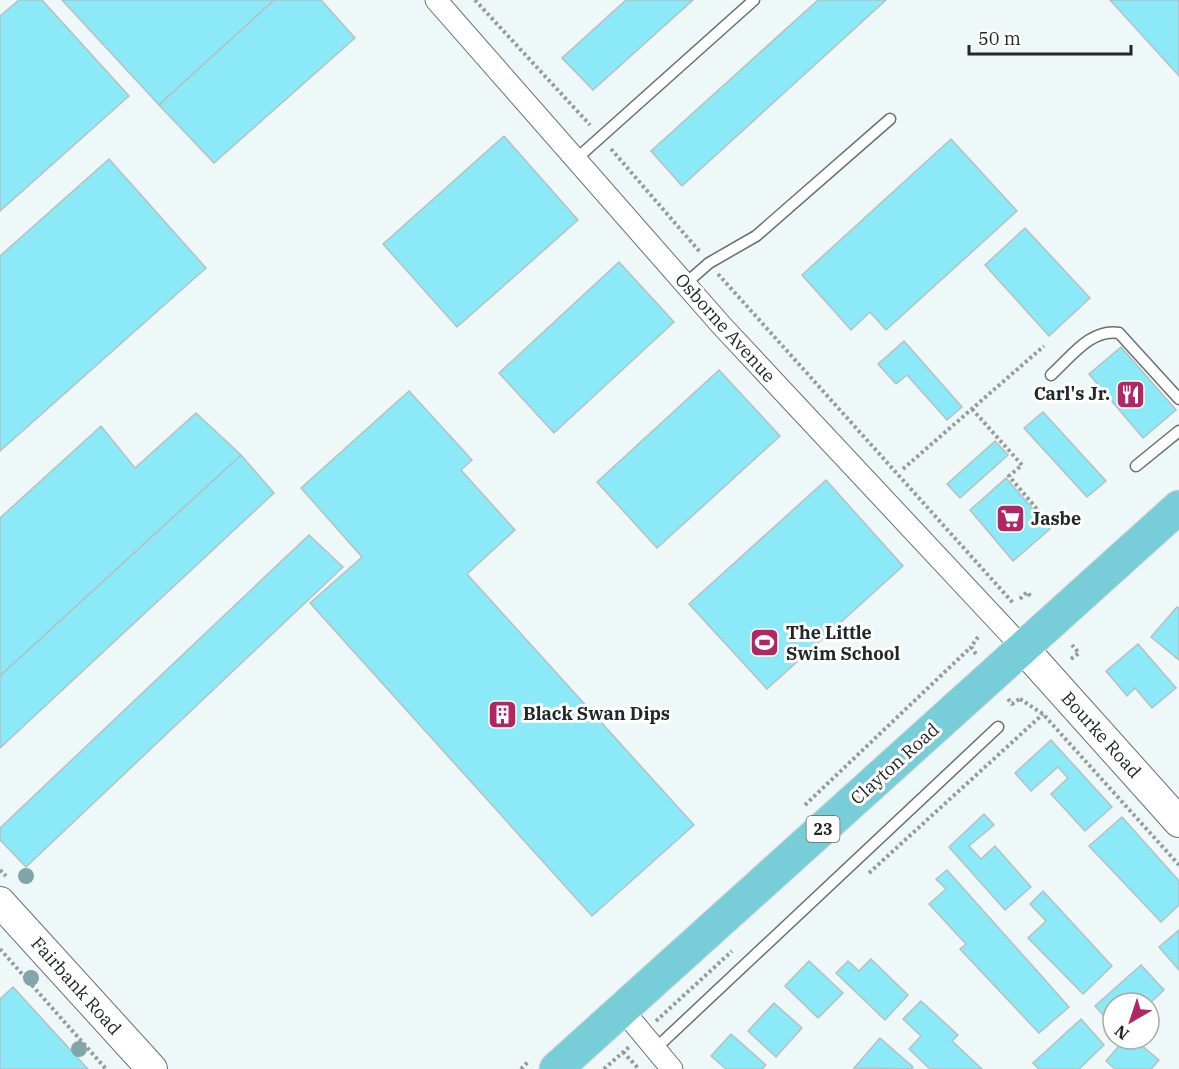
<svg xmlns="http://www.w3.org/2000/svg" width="1179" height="1069" viewBox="0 0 1179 1069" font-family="'IBM Plex Serif',serif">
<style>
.building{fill:#8be9f8;stroke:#b7c0c1;stroke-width:1.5}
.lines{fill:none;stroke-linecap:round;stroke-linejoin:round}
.lane-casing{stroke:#697072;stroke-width:13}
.street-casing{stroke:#697072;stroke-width:23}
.secondary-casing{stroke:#697072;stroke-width:32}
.primary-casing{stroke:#d3d4d4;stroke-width:35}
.path{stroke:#959c9d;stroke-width:4;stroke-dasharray:3 3;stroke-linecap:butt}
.lane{stroke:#fff;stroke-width:10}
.street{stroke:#fff;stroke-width:21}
.secondary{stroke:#fff;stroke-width:30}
.primary{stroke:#77cdd8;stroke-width:33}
.tree{fill:#83a4a9}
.labels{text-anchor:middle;stroke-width:6;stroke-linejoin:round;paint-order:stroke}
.shield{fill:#fff;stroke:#656868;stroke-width:1.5}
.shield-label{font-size:16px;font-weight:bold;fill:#232727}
.street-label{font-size:18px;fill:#232727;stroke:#fff}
.poi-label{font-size:18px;font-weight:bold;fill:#232727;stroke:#fff;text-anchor:start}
</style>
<rect width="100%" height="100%" fill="#eff8f9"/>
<!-- building -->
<g class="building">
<path d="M19 0H42L129 96 0 211V16Z"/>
<path d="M62 0H274L159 105Z"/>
<path d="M274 0H321L355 38 214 163 159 105Z"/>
<path d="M626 0H693L593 90 562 58Z"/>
<path d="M818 0H886L682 186 651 151Z"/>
<path d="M1110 0H1179V76Z"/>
<path d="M504 136 578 220 457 327 383 244Z"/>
<path d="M951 139 1017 211 886 330 870 312 851 330 802 275Z"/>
<path d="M109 159 206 268 0 451V256Z"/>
<path d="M1025 228 1090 298 1049 336 985 265Z"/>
<path d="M619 262 674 322 554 433 499 373Z"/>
<path d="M904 341 962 407 947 420 907 375 896 384 878 364Z"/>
<path d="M1121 347 1176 410 1143 438 1089 374Z"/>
<path d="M719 370 780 436 657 548 597 482Z"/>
<path d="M409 391 472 460 461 470 515 530 467 574 694 825 592 916 310 603 362 557 301 488Z"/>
<path d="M1043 412 1106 481 1087 497 1024 428Z"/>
<path d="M196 413 241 455 0 676V518L101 426 135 468Z"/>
<path d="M995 441 1008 455 960 498 947 484Z"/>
<path d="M241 455 274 493 0 748V676Z"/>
<path d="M1006 478 1050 529 1013 561 970 510Z"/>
<path d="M826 480 903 566 767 689 689 604Z"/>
<path d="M309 535 343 567 26 867 0 840V828Z"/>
<path d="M1177 607 1179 608V660L1151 637Z"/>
<path d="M1138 644 1176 688 1152 708 1135 688 1127 696 1106 671Z"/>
<path d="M1051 740 1112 807 1085 831 1051 794 1068 778 1058 767 1031 791 1015 773Z"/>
<path d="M984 814 994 825 969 846 981 859 995 846 1031 887 1005 910 949 847Z"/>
<path d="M1122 817 1179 881V905L1161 922 1089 846Z"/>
<path d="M947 870 1069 1007 1039 1033 960 949 966 944 929 904 946 889 936 879Z"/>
<path d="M1043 891 1112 966 1083 994 1028 938 1046 921 1030 904Z"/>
<path d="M1179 930V970L1159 947Z"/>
<path d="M871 959 908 995 885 1020 836 973 848 961 859 971Z"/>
<path d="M809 961 843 993 818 1018 785 986Z"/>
<path d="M1141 965 1164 990 1149 1004 1113 1003V1026L1095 1006Z"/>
<path d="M13 987 88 1069H0V999Z"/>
<path d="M921 1001 958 1035 952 1041 982 1069H930L909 1049 921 1036 903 1019Z"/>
<path d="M774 1003 802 1028 776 1057 748 1031Z"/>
<path d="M1081 1019 1104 1045 1079 1069H1039L1033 1063Z"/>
<path d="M731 1034 766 1065 762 1069H726L711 1056Z"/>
<path d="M880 1038 913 1067 911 1069 854 1068Z"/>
<path d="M1125 1039H1134L1159 1060 1151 1069H1115L1106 1061Z"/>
</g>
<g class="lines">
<defs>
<g id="lane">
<path d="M575 160 754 0"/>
<path d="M685 284 709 263 756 236 890 119"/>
<path d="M1051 375C1071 357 1091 328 1119 333L1179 399"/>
<path d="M1136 466 1179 431"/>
<path d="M655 1049 998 727"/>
</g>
<g id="street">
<path d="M436 0 722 326 1023 648"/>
<path d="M622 1009 672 1069"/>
</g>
<g id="secondary">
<path d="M1023 648 1179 822"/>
<path d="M0 902 152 1069"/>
</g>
<path id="primary" d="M556 1069 1179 507"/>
</defs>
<!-- lane casing -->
<use href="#lane" class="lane-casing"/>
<!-- street casing -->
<use href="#street" class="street-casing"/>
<!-- secondary casing -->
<use href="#secondary" class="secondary-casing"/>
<!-- primary casing -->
<use href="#primary" class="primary-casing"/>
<!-- path -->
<g class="path">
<path d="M475 0 590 125"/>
<path d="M611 149 700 252"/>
<path d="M718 274 1014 604"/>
<path d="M972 409 1022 465 1009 476 1053 528"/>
<path d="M903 469 1044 346"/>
<path d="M1020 599 1027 592 1032 598"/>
<path d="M976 654 971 647 978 637"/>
<path d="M1071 659 1079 653 1072 645"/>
<path d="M1008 699 1012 704 1021 698"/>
<path d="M1020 699 1043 714 1179 865"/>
<path d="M805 805 971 647"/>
<path d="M0 870 6 876"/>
<path d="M869 873 1043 714"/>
<path d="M0 949 106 1069"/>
<path d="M656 1021 732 951"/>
<path d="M623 1052 639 1069"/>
<path d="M521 1069 529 1061"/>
<path d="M604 1069 629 1047"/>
</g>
<!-- lane -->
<use href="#lane" class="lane"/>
<!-- street -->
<use href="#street" class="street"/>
<!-- secondary -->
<use href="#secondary" class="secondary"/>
<!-- primary -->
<use href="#primary" class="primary"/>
</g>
<!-- trees -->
<g class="tree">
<circle cx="26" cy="876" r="8"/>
<circle cx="31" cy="978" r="8"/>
<circle cx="79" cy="1049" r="8"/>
</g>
<!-- icons -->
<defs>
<symbol id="restaurant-square" viewBox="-11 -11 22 22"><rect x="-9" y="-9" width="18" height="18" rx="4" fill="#b12664" stroke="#fff"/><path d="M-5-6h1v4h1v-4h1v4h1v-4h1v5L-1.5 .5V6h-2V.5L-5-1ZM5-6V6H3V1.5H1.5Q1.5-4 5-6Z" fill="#fff"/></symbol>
<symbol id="supermarket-square" viewBox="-11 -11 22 22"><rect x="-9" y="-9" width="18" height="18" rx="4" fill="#b12664" stroke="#fff"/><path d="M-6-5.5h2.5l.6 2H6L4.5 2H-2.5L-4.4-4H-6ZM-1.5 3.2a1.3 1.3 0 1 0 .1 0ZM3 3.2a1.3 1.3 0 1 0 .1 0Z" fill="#fff"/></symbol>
<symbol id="stadium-square" viewBox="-11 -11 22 22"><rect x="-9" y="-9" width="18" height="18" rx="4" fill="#b12664" stroke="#fff"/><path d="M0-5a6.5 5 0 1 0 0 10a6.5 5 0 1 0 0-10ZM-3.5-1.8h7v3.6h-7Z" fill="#fff"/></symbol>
<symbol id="building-square" viewBox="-11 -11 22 22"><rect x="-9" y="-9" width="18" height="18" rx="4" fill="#b12664" stroke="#fff"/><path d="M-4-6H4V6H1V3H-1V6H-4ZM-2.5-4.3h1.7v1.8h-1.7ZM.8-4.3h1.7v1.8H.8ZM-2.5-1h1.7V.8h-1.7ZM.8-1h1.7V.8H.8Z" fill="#fff"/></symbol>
</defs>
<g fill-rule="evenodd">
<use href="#restaurant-square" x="1114" y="378" width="33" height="33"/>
<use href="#supermarket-square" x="994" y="502" width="33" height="33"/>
<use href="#stadium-square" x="748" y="626" width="33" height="33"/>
<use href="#building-square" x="486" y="698" width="33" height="33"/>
</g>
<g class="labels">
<!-- shield labels -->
<rect class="shield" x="806.5" y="816" width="33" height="26" rx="4.5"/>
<g class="shield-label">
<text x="823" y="835">23</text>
</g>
<!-- street labels -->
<g class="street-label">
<text transform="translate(725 328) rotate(48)" y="6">Osborne Avenue</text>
<text transform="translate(1101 735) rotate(48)" y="6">Bourke Road</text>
<text transform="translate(895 764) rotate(-42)" y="6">Clayton Road</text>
<text transform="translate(76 986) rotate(48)" y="6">Fairbank Road</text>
</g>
<!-- poi labels -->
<g class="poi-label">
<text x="1110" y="400" text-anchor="end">Carl's Jr.</text>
<text x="1031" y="525">Jasbe</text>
<text x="786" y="639">The Little<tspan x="786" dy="21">Swim School</tspan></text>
<text x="523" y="720">Black Swan Dips</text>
</g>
</g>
<!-- north arrow -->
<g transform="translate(1131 1021) rotate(219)"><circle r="28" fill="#ffffff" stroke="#a7a9a9" stroke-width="1.5"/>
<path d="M0-4.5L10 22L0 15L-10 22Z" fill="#b12664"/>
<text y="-9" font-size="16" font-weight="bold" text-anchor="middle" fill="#232727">N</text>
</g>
<!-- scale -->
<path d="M969 45v9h162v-9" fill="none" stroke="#232727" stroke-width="3"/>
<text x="978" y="45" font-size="18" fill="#232727" stroke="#ffffff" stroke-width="4.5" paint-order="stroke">50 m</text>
</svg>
